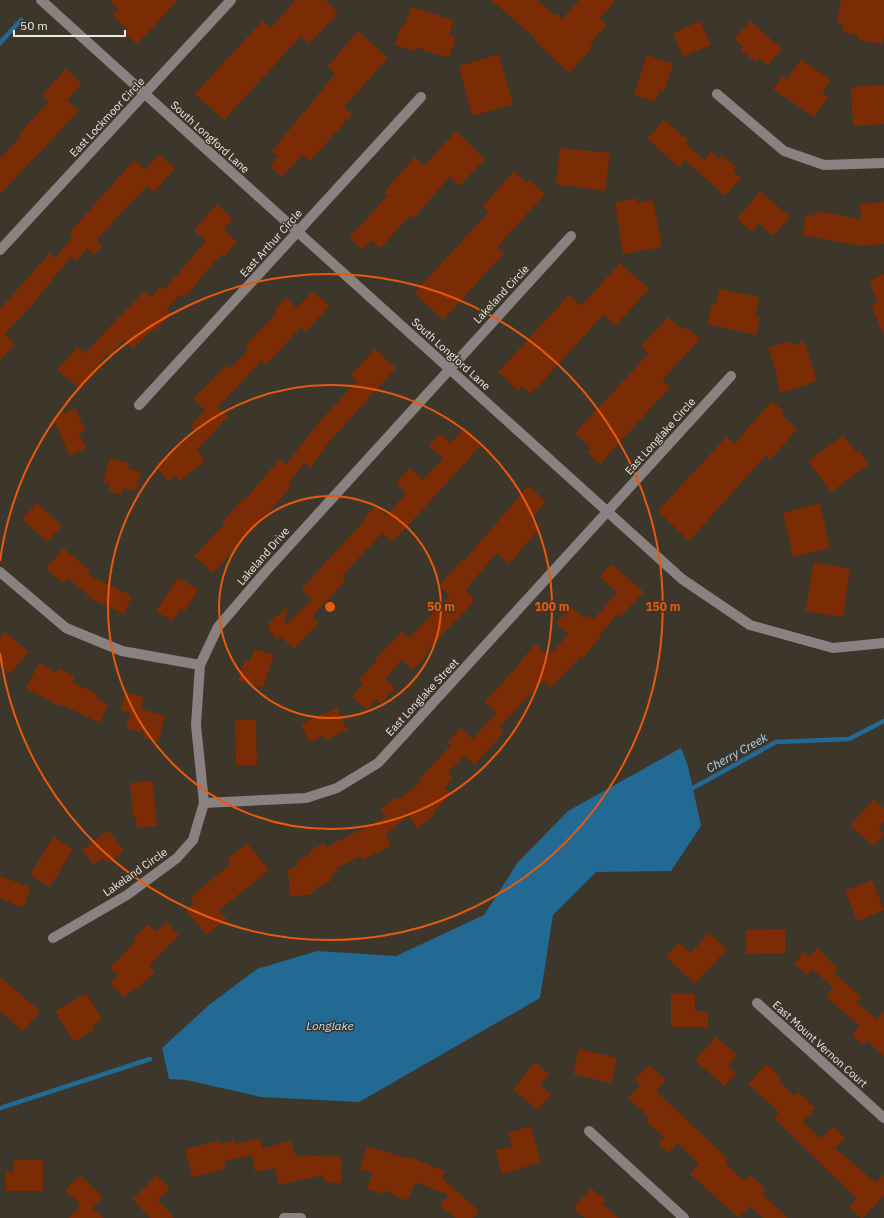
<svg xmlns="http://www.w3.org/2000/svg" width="884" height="1218" viewBox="0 0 884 1218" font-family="'IBM Plex Sans',sans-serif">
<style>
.water{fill:#226994}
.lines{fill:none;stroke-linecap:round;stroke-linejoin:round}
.stream{stroke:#226994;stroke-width:4.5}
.building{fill:#7c2c04}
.minor{stroke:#8a8281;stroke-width:10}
.ring{fill:none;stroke:#e8590c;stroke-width:2}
.labels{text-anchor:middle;stroke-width:3;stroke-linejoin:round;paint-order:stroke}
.street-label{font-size:11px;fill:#eee9e2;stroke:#3d362b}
.water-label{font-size:12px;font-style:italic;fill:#b2dcfa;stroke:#3d362b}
.centre{fill:#e8590c;stroke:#3d362b;stroke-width:2}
.ring-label{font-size:12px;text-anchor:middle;font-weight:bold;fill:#e8590c;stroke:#3d362b;stroke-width:3;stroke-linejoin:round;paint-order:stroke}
</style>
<rect width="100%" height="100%" fill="#3d362b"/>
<!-- water -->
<path class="water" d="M681 748 688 766 701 826 671 871 596 872 553 915 540 998 359 1102 261 1097 186 1080 169 1079 162 1048 209 1005 257 969 317 951 396 956 484 915 518 862 568 811Z"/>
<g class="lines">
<!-- stream -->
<g class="stream">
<path d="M0 43 21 20"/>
<path d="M693 788 776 742 849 739 884 721"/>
<path d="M0 1108 150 1059"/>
</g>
</g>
<!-- building -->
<g class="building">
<path d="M109 0H178L137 44 125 34 128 30 112 15 119 9Z"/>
<path d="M296 0H325L338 13 309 44 301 36 224 120 195 94 262 21 270 28Z"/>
<path d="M491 0H537L556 16 558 14 562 19 579 0H616L599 19 606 25 590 44 593 47 569 73 534 40 535 38Z"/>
<path d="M841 0H884V35L882 44 858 40 859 36 842 32 844 24 837 23Z"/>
<path d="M411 7 454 20 449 35 456 37 449 58 415 47 414 51 395 45 401 26 404 27Z"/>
<path d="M700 21 711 45 683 57 673 33Z"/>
<path d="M750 21 782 49 768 65 759 58 755 62 741 50 743 47 734 39Z"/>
<path d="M358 31 388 58 344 107 352 114 310 161 302 155 282 177 270 166 278 156 272 151 335 74 327 67Z"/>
<path d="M499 54 513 104 472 116 459 66Z"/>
<path d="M647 55 673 64 664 92 660 90 655 102 634 95Z"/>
<path d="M801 59 831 80 822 93 828 97 814 117 773 89 783 75 787 79Z"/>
<path d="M66 69 82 84 67 100 79 111 0 194V159L21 136 19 134 49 101 42 95Z"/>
<path d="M884 85V124L853 126 851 87Z"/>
<path d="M664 120 688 140 685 143 704 160 711 152 719 159 722 155 736 167 733 171 741 178 725 196 685 160 679 167 647 139Z"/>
<path d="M456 131 485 159 459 186 450 176 414 218 411 215 380 248 371 240 362 250 349 237 388 196 384 192 415 157 424 166Z"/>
<path d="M560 148 610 153 605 191 556 184Z"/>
<path d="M159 154 175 168 154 192 147 186 96 240 102 246 94 255 87 248 76 261 71 257 37 298 38 299 5 334 15 344 0 360V309L50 253 55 258 73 237 69 233 134 160 145 170Z"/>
<path d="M514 171 527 183 529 180 545 194 497 247 504 253 443 320 414 293 489 212 483 206Z"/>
<path d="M760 191 790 217 773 236 759 223 752 232 737 219Z"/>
<path d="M636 198 637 203 653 200 662 247 623 254 615 202Z"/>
<path d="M884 202V244L861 246 802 235 806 214 816 216 817 211 861 219 860 204Z"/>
<path d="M217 204 233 219 223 229 237 242 224 257 221 254 185 297 181 294 166 310 171 314 155 331 153 329 133 349 124 340 109 356 107 354 79 388 57 370 77 347 85 353 144 291 151 297 161 286 164 290 206 241 194 230Z"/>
<path d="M620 263 649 289 615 326 603 315 531 394 522 386 519 391 498 372 569 295 581 306Z"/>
<path d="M884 274V336L871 305 878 302 869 281Z"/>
<path d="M719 289 759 297 755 316 760 317 756 335 707 324 712 303 716 304Z"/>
<path d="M313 291 329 306 306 332 301 327 266 365 261 361 218 407 228 416 197 450 205 461 180 481 175 475 168 481 156 466 166 458 165 457 196 432 190 426 205 410 193 399 226 365 230 369 249 349 245 346 277 313 274 311 286 298 297 308Z"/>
<path d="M668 317 683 330 686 327 700 339 662 380 670 387 600 464 587 452 591 448 575 433 649 353 641 346Z"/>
<path d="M790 341 791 346 804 341 817 381 781 393 776 379 778 378 768 348Z"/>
<path d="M375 349 396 368 330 441 310 468 305 463 288 483 292 486 213 573 194 556 224 524 222 522 244 498 245 499 280 459 286 464 321 420 357 381 351 375Z"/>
<path d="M772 401 784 412 782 415 797 429 770 460 766 455 689 541 658 511 726 437 734 444Z"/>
<path d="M75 408 85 430 79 433 86 448 70 456 53 418Z"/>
<path d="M465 428 482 444 393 542 382 533 342 576 346 580 312 617 319 623 294 649 280 636 278 640 268 630 270 627 268 624 277 614 279 616 289 603 284 621 287 624 312 599 301 589 366 519 364 518 375 506 387 516 406 493 396 483 410 468 423 480 443 458 429 446 440 434 450 443Z"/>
<path d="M843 435 857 453 859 451 869 464 831 492 808 461Z"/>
<path d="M110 458 129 463 128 468 141 472 136 491 123 488 121 495 109 491 110 484 103 482Z"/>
<path d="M528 486 546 501 530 520 540 528 509 564 497 553 465 590 475 600 425 653 427 655 413 670 402 660 385 679 395 688 381 704 376 699 367 710 352 697 363 684 359 680 376 661 375 660 402 631 409 638 450 596 439 585 462 560 464 561Z"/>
<path d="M37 503 62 526 47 542 22 519Z"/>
<path d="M820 503 830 548 793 557 783 513Z"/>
<path d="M63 548 91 571 88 575 132 596 124 614 87 597 88 595 68 578 63 583 46 569Z"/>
<path d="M814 562 850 569 843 617 805 611Z"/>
<path d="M611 564 644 592 620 617 617 615 599 635 601 637 583 658 581 656 551 688 543 681 499 727 504 732 475 765 464 756 448 773 453 778 444 788 451 794 434 812 435 814 418 828 408 816 386 834 391 846 363 860 361 856 336 868 338 872 331 875V881L312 891V895L289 896V877L286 871 297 866V861L310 854V851L324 843 326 847 387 817 380 810 396 797 398 800 422 781 419 779 451 745 448 742 461 728 473 739 496 713 485 702 522 661 521 660 536 644 548 656 569 634 556 623 571 607 585 619 589 615 594 619 617 592 600 577Z"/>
<path d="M178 577 198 590 185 611 181 608 172 621 156 611Z"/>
<path d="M5 632 29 652 10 674 0 665V638Z"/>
<path d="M254 649 274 655 263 688 238 681 245 660 250 662Z"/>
<path d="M39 663 56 673 59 668 75 677 72 682 98 694 96 699 108 704 100 723 60 704 59 706 26 688Z"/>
<path d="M126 692 144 697 141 709 165 716 158 742 144 738 146 734 126 728 131 713 120 710Z"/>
<path d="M337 708 347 730 325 740 323 736 309 742 301 724Z"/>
<path d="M235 720H256L257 765H236Z"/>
<path d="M153 781 157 826 137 828 136 817H133L130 783Z"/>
<path d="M874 799 884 808V821L879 828 884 834 874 846 850 826Z"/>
<path d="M108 830 124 851 107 863 103 858 93 865 82 850Z"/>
<path d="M53 837 73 849 50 887 30 875Z"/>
<path d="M247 843 269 870 219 910 227 919 206 935 186 910 194 904 190 898 230 864 227 859Z"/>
<path d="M0 876 31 888 23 908 0 898Z"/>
<path d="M872 880 884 910 857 921 845 891Z"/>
<path d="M166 922 179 935 149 966 155 972 136 990 134 988 124 997 110 983 118 975 110 968 136 941 133 939 148 924 156 932Z"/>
<path d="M785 929V953L746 954V930Z"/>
<path d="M709 933 727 949 695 984 666 957 679 943 691 953Z"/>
<path d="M817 948 838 968 834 973 861 997 856 1002 877 1019 884 1011V1056L867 1041 863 1045 852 1035 860 1026 826 997 833 988 813 969 806 975 794 964 804 952 809 957Z"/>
<path d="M0 977 40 1011 23 1031 0 1011Z"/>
<path d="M86 993 102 1019 93 1025 95 1029 74 1042 55 1011Z"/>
<path d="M671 994H695V1011H708V1027H671Z"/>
<path d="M716 1037 737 1055 728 1066 736 1073 724 1086 695 1060Z"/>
<path d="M579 1049 617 1058 611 1083 573 1074Z"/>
<path d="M535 1062 549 1074 540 1085 551 1094 538 1110 513 1090Z"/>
<path d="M766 1064 781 1077 778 1080 794 1096 798 1092 815 1108 803 1122 821 1139 833 1127 845 1138 835 1148 876 1183 884 1174V1195L863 1218H861L849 1207 857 1199 774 1118 779 1112 748 1084Z"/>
<path d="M649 1065 666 1080 656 1091 728 1159 725 1163 744 1181 750 1175 766 1190 762 1194 788 1218H763L750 1206 739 1218 690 1174 699 1164 677 1143 669 1153 658 1143 664 1137 646 1121 649 1117 628 1098 640 1085 635 1080Z"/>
<path d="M531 1126 541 1162 502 1174 495 1150 512 1146 508 1133Z"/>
<path d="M260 1138 262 1148 291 1141 295 1155 342 1157 341 1183 324 1182V1175L279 1185 275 1168 255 1172 252 1155 224 1161 226 1169 192 1177 185 1149 219 1141 220 1144 234 1140 235 1144Z"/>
<path d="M367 1146 409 1159 410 1157 445 1171 442 1178 479 1211 473 1218H455L440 1205 448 1195 416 1182 407 1201 383 1190 382 1194 367 1189 372 1173 360 1169Z"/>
<path d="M14 1160H43V1191H6V1172H14Z"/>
<path d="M80 1175 103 1197 92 1209 103 1218H69L81 1205 65 1190Z"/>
<path d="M157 1175 170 1189 158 1200 174 1218H150L132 1199Z"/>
<path d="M591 1188 605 1200 602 1204 618 1218H585L573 1208Z"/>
</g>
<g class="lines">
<!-- minor -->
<g class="minor">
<path d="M41 0 682 579 750 625 833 648 884 643"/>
<path d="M717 94 784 151 824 165 884 163"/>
<path d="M0 250 231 0"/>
<path d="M139 405 421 97"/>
<path d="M0 572 66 628 122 651 200 665"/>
<path d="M204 803 306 798 337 788 378 763 731 376"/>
<path d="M53 938 127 895 177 858 193 840 204 803 196 725 200 665 218 627 266 571 571 236"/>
<path d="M757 1003 884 1118"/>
<path d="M589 1131 684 1218"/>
<path d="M284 1218H301"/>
</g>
</g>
<!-- distance rings -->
<g class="ring">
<circle cx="330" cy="607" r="111"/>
<circle cx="330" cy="607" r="222"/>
<path d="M0 561A333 333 0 1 1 0 653"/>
</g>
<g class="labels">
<!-- street labels -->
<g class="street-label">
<text transform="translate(107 117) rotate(-47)" y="4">East Lockmoor Circle</text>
<text transform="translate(210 137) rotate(42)" y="4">South Longford Lane</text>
<text transform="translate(271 243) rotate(-48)" y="4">East Arthur Circle</text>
<text transform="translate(501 294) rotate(-47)" y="4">Lakeland Circle</text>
<text transform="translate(451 354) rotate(42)" y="4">South Longford Lane</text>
<text transform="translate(660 436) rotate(-48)" y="4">East Longlake Circle</text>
<text transform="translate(263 556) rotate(-49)" y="4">Lakeland Drive</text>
<text transform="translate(422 697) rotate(-47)" y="4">East Longlake Street</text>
<text transform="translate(135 872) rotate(-35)" y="4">Lakeland Circle</text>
<text transform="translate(820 1044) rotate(42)" y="4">East Mount Vernon Court</text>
</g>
<!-- water labels -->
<g class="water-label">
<text transform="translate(737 753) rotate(-29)" y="4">Cherry Creek</text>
<text x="330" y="1030">Longlake</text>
</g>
</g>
<circle cx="330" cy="607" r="6" class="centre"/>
<g class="ring-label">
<text x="441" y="611">50 m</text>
<text x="552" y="611">100 m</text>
<text x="663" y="611">150 m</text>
</g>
<!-- scale -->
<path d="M14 30v6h111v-6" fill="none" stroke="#eee9e2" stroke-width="2"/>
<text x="20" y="30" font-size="12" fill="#eee9e2" stroke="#3d362b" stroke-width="3" paint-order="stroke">50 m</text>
</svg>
